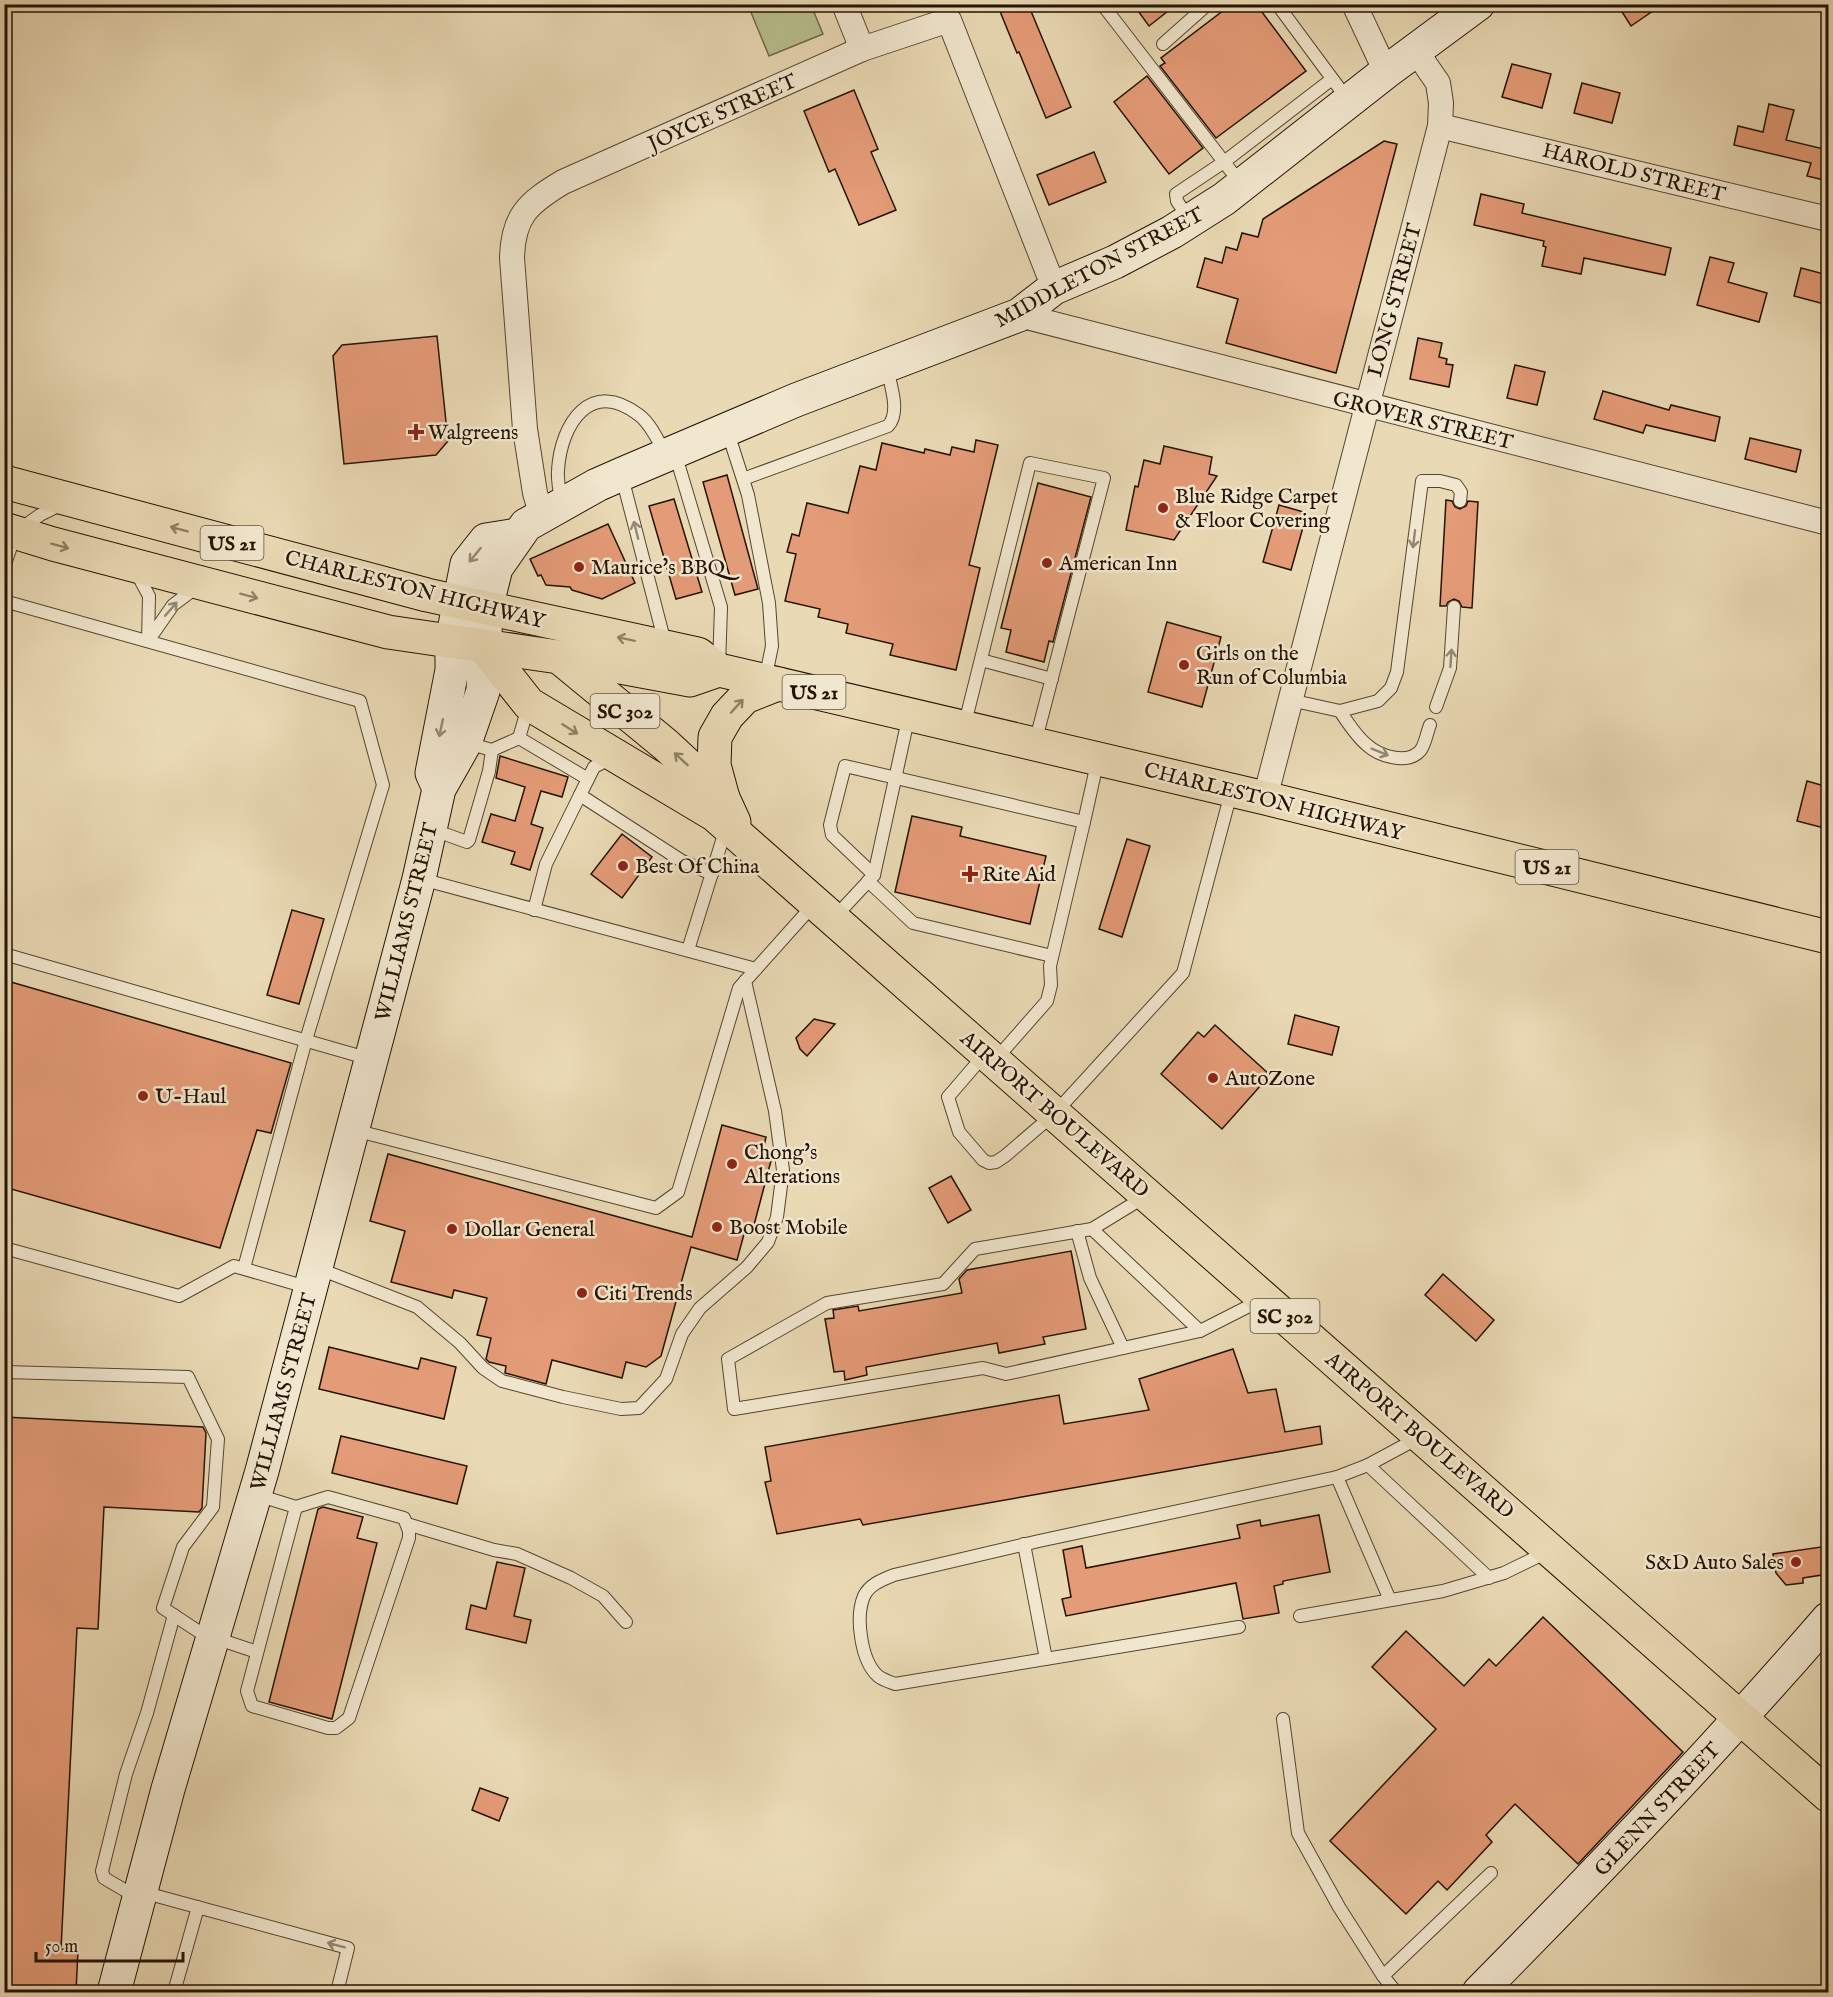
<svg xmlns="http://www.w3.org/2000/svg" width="1833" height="1997" viewBox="0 0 1833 1997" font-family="'IM FELL English',serif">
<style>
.green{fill:#b8bf8c;stroke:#6e6948;stroke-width:1.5}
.building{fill:#e49b77;stroke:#241303;stroke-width:1.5}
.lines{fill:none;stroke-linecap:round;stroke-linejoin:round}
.lane-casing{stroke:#55442f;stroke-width:14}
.street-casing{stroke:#55442f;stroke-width:26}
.secondary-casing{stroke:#241303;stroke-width:35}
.primary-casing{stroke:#241303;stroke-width:35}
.lane{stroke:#f1e6ce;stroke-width:12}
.street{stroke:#f1e6ce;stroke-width:24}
.secondary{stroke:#f1e6ce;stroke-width:33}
.primary{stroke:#e9d9b4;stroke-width:33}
.oneway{stroke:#908064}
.oneway2{stroke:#958773}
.poi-dot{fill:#8f2418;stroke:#f1e6ce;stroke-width:2}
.labels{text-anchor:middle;stroke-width:5;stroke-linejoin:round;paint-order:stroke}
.shield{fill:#f1e6ce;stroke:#625240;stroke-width:1.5}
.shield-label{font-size:20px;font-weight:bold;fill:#241303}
.street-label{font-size:21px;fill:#241303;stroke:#f1e6ce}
.poi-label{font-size:21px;fill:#241303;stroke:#f1e6ce;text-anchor:start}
</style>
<rect width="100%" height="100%" fill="#e9d9b4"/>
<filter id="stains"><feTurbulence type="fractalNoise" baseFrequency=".00333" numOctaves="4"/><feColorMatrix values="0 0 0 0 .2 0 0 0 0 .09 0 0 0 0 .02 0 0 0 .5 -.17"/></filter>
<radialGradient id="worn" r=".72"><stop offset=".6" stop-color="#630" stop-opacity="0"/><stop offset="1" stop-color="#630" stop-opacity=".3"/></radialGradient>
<!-- green -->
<path class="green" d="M748 5H811L823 34 769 56Z"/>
<!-- building -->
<g class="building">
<path d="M997 4H1028L1071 107 1046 118 1019 52 1017 53Z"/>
<path d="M1133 4H1177L1149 26Z"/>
<path d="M1232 4H1256L1306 71 1216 138 1160 66 1165 63 1161 58Z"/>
<path d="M1617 4H1663L1631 26Z"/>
<path d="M1512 64 1551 74 1542 108 1502 97Z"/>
<path d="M1147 76 1203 148 1169 174 1114 102Z"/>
<path d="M1582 83 1620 93 1612 123 1574 113Z"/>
<path d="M854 90 878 149 871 152 896 210 859 225 835 169 829 172 804 111Z"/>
<path d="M1769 104 1794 110 1786 140 1828 150V181L1807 176 1811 163 1734 145 1738 126 1763 132Z"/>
<path d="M1384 141 1397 144 1336 373 1226 343 1238 299 1197 287 1205 258 1222 263 1226 247 1237 250 1242 233 1258 237 1263 219Z"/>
<path d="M1094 152 1106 182 1049 205 1037 175Z"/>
<path d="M1481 194 1524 204 1522 213 1671 248 1665 275 1584 258 1581 274 1542 266 1546 247 1543 246 1544 241 1474 225Z"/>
<path d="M1710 257 1734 263 1728 282 1767 293 1759 322 1697 305Z"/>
<path d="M1801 268 1828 275V305L1794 296Z"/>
<path d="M437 336 448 441 436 455 344 464 333 356 342 345Z"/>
<path d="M1418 338 1442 343 1439 357 1447 359 1446 364 1453 365 1449 387 1410 379Z"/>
<path d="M1515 365 1545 372 1537 405 1507 398Z"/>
<path d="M1603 391 1669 410 1671 405 1720 417 1715 441 1646 425 1643 433 1594 419Z"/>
<path d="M1750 438 1801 450 1796 472 1745 459Z"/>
<path d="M976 440 998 445 969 565 980 568 956 670 890 655 893 644 846 633 848 624 818 617 820 609 785 601 796 554 787 552 792 534 799 536 807 503 848 513 860 466 876 470 882 443 924 453 925 449 950 455 952 447 974 452Z"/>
<path d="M1164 446 1212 457 1209 474 1217 476 1174 540 1126 530 1135 486 1138 487 1144 460 1160 464Z"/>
<path d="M727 475 758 589 735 595 703 482Z"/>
<path d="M1038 483 1091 497 1053 642 1049 641 1044 662 1006 652 1011 630 1001 628Z"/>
<path d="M674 499 702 592 676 599 649 506Z"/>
<path d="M1446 500 1452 501 1455 507 1460 509 1466 506 1468 501 1478 502 1472 608 1462 607 1459 601 1454 599 1448 602 1446 606H1440Z"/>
<path d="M1279 505 1307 513 1291 570 1263 562Z"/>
<path d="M608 524 635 583 602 599 572 590 570 587 546 585 541 575 538 576 530 559Z"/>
<path d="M1167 622 1221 637 1202 707 1148 692Z"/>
<path d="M500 756 568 777 562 797 541 791 531 824 543 828 530 870 511 864 515 852 482 842 491 814 515 821 525 787 496 778Z"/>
<path d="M1807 781 1828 787V829L1797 821Z"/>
<path d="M912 816 962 827 960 836 1046 856 1030 924 895 892Z"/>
<path d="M622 834 652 857 622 898 591 874Z"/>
<path d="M1127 839 1150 846 1122 937 1099 929Z"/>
<path d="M292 910 324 919 299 1004 267 995Z"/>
<path d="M4 980 291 1063 271 1133 257 1130 220 1248 4 1187Z"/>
<path d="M1295 1015 1339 1027 1332 1055 1288 1044Z"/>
<path d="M814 1019 835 1024 807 1056 800 1049 796 1038Z"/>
<path d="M1215 1025 1270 1075 1222 1129 1161 1074 1198 1032 1204 1037Z"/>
<path d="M722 1125 766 1137 762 1155 772 1157 754 1225 747 1223 737 1260 691 1247 661 1356 646 1367 626 1362 622 1378 552 1360 546 1384 505 1373 506 1366 489 1362 486 1359 491 1338 477 1335 487 1298 454 1290 452 1298 391 1282 405 1231 370 1221 388 1154 692 1237Z"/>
<path d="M951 1176 971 1210 948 1223 929 1188Z"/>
<path d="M1071 1251 1086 1329 1043 1337 1045 1344 999 1353 997 1343 866 1367 867 1375 845 1380 844 1371 834 1372 825 1319 834 1318 833 1310 858 1306 859 1311 962 1293 959 1279 967 1270Z"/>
<path d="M1443 1274 1494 1320 1476 1341 1425 1295Z"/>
<path d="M329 1347 418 1369 421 1358 456 1367 444 1419 319 1389Z"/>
<path d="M1233 1349 1248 1393 1276 1389 1285 1432 1320 1426 1322 1444 863 1525 860 1519 777 1534 765 1482 771 1481 765 1447 1059 1395 1064 1424 1149 1410 1139 1379Z"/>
<path d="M4 1417 203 1427 206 1433 202 1508 199 1512 104 1507 98 1629 77 1628 61 1949 78 1950 76 1992H4Z"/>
<path d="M341 1436 467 1466 457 1504 332 1473Z"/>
<path d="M323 1507 363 1517 357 1538 377 1543 332 1719 269 1702 318 1509Z"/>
<path d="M1319 1515 1330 1572 1283 1581V1584L1274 1586 1279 1613 1243 1619 1236 1583 1066 1616 1062 1599 1071 1597 1063 1550 1082 1546 1086 1568 1240 1538 1237 1525 1260 1520 1261 1526Z"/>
<path d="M1828 1546V1574L1803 1578V1583L1786 1585 1776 1573 1773 1554Z"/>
<path d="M497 1562 525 1568 514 1616 531 1620 526 1643 466 1629 471 1605 486 1609Z"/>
<path d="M1543 1617 1683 1752 1578 1864 1515 1804 1486 1835 1492 1842 1447 1890 1438 1881 1406 1914 1330 1841 1436 1729 1372 1667 1406 1631 1464 1686 1489 1659 1496 1666Z"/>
<path d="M480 1788 508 1798 499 1821 472 1810Z"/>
</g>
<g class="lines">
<defs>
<g id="lane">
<path d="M947 4 949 20"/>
<path d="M1102 4 1241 184"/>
<path d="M1277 4 1348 100"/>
<path d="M1163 44 1208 4"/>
<path d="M1189 219 1177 201 1176 194 1224 162 1332 79"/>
<path d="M727 430 748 495 769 603 772 646 765 680"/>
<path d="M675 453 721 607 719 666"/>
<path d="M622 477 665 643"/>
<path d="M743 479 888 426C901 412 890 384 887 368"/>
<path d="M561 502C560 492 557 480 558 470 561 423 591 378 639 415 651 424 658 441 665 453"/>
<path d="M4 567 16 532 40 515 60 505"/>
<path d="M136 572 149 596 148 641"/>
<path d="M4 601 360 701 383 785 306 1040 244 1268"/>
<path d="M148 641 173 605 197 587"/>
<path d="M981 660 1052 679"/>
<path d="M1290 700 1340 711 1378 701 1391 688 1397 672 1422 481H1440L1456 485 1461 492 1460 501"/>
<path d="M528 707 519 738 588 779"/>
<path d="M1436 707 1450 668 1454 607"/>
<path d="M1340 711C1348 723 1356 736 1367 745 1379 756 1407 765 1420 751 1425 746 1427 732 1430 725"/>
<path d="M964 727 1030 463 1104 478 1035 743"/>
<path d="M467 743 492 750 519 738"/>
<path d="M613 757 594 767 580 795 682 861 712 874"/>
<path d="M1084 822 1098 759"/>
<path d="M431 829 467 842 469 840 489 771 492 750"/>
<path d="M874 875 832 835 830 825 845 766 1084 822 1050 966 1051 985 1047 1001 996 1059"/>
<path d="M421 879 756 969"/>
<path d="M868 881 913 923 1052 956"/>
<path d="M534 910 546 864 580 795"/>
<path d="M834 918 874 875 909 715"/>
<path d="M688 950 726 828"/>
<path d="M4 954 370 1059"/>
<path d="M985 1054 948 1097 959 1132 983 1160 989 1163 996 1162 1005 1156 1054 1114 1183 973 1231 793"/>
<path d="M354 1130 656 1208 678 1192 739 988 815 903"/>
<path d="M1146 1196 1092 1229 975 1249 943 1284 827 1303 728 1359 734 1409 983 1368 1006 1374 1200 1331 1263 1299"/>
<path d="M1092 1229 1200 1331"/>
<path d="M1077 1231 1090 1278 1123 1348"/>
<path d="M4 1248 179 1296 234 1266 310 1288"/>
<path d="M317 1268 417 1307 460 1343 483 1368 502 1381 563 1397 621 1409 639 1408 666 1379 682 1334 700 1308 747 1267 768 1242 777 1217 783 1170 775 1111 745 981"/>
<path d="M4 1372 188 1377 218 1439 213 1507 183 1547 163 1608 210 1639"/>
<path d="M1368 1465 1489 1578"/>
<path d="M257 1495 296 1507 328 1497 404 1518 409 1531V1538L349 1718 336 1728H328L252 1706 247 1691 296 1507"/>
<path d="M407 1524 494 1550 517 1554 571 1578 603 1596 626 1622"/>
<path d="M1024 1544 1046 1659"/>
<path d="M1390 1600 1337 1477 1368 1465 1420 1437"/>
<path d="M1300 1616 1443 1591 1504 1573 1547 1552"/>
<path d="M1239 1627 895 1684C890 1682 883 1680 878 1676 861 1661 855 1617 864 1596 870 1584 882 1580 894 1575L1039 1541 1337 1477"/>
<path d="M215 1638 257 1652"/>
<path d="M1283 1719 1298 1833 1339 1907 1383 1976 1396 1992"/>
<path d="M142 1892 348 1948 337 1992"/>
<path d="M138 1898 104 1878 102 1871 126 1774 147 1713 174 1615"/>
<path d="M1383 1976 1491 1873"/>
<path d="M174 1992 198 1907"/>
</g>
<g id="street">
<path d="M844 4 862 49"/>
<path d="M1354 4 1386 72"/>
<path d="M1440 126 1828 219"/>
<path d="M1019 315 1828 523"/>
<path d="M542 516 535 493 525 429 512 258C513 216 528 203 563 182L862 49 949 20 1054 288"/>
<path d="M1265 798 1440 126 1441 103 1438 83 1416 51"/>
</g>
<g id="secondary">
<path d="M438 786 432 773 452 670V641L467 564 486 540 518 535"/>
<path d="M114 1992 168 1789 262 1471 419 879 439 789 465 743 483 691 486 608 496 568 526 525 597 485 622 474 796 400 1019 315 1054 288 1115 262 1172 232 1224 199 1386 72 1478 4"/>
<path d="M1479 1992C1599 1871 1716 1748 1828 1619"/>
</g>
<g id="primary">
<path d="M4 482 427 595 698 654 719 670 1265 798 1828 937"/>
<path d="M4 529 53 544 388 632 593 662 690 680 719 670"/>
<path d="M483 646 529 704 715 815 1828 1795"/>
<path d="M559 657 666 745 723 798 734 822"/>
<path d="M723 798 714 765 715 737 727 716 745 697 778 684"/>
</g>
</defs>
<!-- lane casing -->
<use href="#lane" class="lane-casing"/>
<!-- street casing -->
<use href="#street" class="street-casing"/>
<!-- secondary casing -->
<use href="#secondary" class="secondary-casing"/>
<!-- primary casing -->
<use href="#primary" class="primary-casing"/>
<!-- lane -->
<use href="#lane" class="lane"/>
<!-- street -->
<use href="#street" class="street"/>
<!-- secondary -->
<use href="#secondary" class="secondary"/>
<!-- primary -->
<use href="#primary" class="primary"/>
</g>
<!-- one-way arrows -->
<defs><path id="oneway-shaft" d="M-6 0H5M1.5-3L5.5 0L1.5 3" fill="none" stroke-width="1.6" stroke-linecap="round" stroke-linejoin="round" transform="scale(1.5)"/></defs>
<g class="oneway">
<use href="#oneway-shaft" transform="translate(179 529) rotate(-165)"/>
<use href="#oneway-shaft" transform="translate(60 546) rotate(15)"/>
<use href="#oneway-shaft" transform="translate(249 596) rotate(15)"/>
<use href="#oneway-shaft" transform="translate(626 639) rotate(-168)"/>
<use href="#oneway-shaft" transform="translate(737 706) rotate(-48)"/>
<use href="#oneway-shaft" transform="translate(570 729) rotate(32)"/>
<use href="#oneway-shaft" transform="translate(681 759) rotate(-137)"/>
</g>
<g class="oneway2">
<use href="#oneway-shaft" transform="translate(636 530) rotate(-104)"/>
<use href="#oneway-shaft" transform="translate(1414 539) rotate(97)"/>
<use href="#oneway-shaft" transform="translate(475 555) rotate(129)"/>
<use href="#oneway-shaft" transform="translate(171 609) rotate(-49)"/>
<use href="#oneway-shaft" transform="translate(1451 658) rotate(-86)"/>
<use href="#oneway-shaft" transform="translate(441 728) rotate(102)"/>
<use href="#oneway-shaft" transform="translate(1380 752) rotate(22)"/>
<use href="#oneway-shaft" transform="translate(336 1945) rotate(-165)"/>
</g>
<!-- markers -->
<g class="poi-dot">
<path d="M413 423h6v6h6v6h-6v6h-6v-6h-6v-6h6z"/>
<circle cx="1163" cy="508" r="6"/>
<circle cx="1047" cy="563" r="6"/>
<circle cx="579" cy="567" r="6"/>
<circle cx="1184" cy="665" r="6"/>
<circle cx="623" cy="866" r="6"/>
<path d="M967 865h6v6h6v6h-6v6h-6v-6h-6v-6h6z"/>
<circle cx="1213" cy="1078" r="6"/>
<circle cx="143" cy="1096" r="6"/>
<circle cx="732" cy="1164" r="6"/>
<circle cx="717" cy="1227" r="6"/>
<circle cx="452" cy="1229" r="6"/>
<circle cx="582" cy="1293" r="6"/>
<circle cx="1796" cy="1562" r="6"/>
</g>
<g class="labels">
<!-- shield labels -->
<g class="shield">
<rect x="200.5" y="526" width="63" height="34" rx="4.5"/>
<rect x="782.5" y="675" width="63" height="34" rx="4.5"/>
<rect x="590.5" y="694" width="69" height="34" rx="4.5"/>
<rect x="1515.5" y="850" width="63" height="34" rx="4.5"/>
<rect x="1250.5" y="1299" width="69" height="34" rx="4.5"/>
</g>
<g class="shield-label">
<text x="232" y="550">US 21</text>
<text x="814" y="699">US 21</text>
<text x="625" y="718">SC 302</text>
<text x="1547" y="874">US 21</text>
<text x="1285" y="1323">SC 302</text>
</g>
<!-- street labels -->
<g class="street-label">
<text transform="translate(722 112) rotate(-24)" y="7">JOYCE STREET</text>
<text transform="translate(1634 172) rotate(14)" y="7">HAROLD STREET</text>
<text transform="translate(1099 267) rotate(-28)" y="7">MIDDLETON STREET</text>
<text transform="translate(1394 300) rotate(-75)" y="7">LONG STREET</text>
<text transform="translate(1423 420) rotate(14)" y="7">GROVER STREET</text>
<text transform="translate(415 589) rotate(14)" y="7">CHARLESTON HIGHWAY</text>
<text transform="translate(1274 801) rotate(14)" y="7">CHARLESTON HIGHWAY</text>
<text transform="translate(406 922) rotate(-76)" y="7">WILLIAMS STREET</text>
<text transform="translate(1055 1114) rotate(41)" y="7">AIRPORT BOULEVARD</text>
<text transform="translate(283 1392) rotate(-75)" y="7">WILLIAMS STREET</text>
<text transform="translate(1420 1435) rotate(41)" y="7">AIRPORT BOULEVARD</text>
<text transform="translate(1657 1809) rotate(-47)" y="7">GLENN STREET</text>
</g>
<!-- poi labels -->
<g class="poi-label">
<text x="428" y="439">Walgreens</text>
<text x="1175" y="503">Blue Ridge Carpet<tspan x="1175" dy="24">&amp; Floor Covering</tspan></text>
<text x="1059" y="570">American Inn</text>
<text x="591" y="574">Maurice's BBQ</text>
<text x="1196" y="660">Girls on the<tspan x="1196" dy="24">Run of Columbia</tspan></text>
<text x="635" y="873">Best Of China</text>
<text x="982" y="881">Rite Aid</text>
<text x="1225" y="1085">AutoZone</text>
<text x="155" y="1103">U-Haul</text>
<text x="744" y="1159">Chong's<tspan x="744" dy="24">Alterations</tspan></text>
<text x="729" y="1234">Boost Mobile</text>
<text x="464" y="1236">Dollar General</text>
<text x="594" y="1300">Citi Trends</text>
<text x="1784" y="1569" text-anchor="end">S&amp;D Auto Sales</text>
</g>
</g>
<!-- margin -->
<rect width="1833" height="1997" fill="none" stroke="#e9d9b4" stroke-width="24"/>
<rect x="6" y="6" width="1821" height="1985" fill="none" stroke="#241303" stroke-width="3"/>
<rect x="12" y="12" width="1809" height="1973" fill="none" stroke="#241303" stroke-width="1.5"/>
<!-- scale -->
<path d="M36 1952v9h147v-9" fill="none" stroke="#241303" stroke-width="3"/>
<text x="45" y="1952" font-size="18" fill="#241303" stroke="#f1e6ce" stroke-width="4.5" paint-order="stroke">50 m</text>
<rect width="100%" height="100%" filter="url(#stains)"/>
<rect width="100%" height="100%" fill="url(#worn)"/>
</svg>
